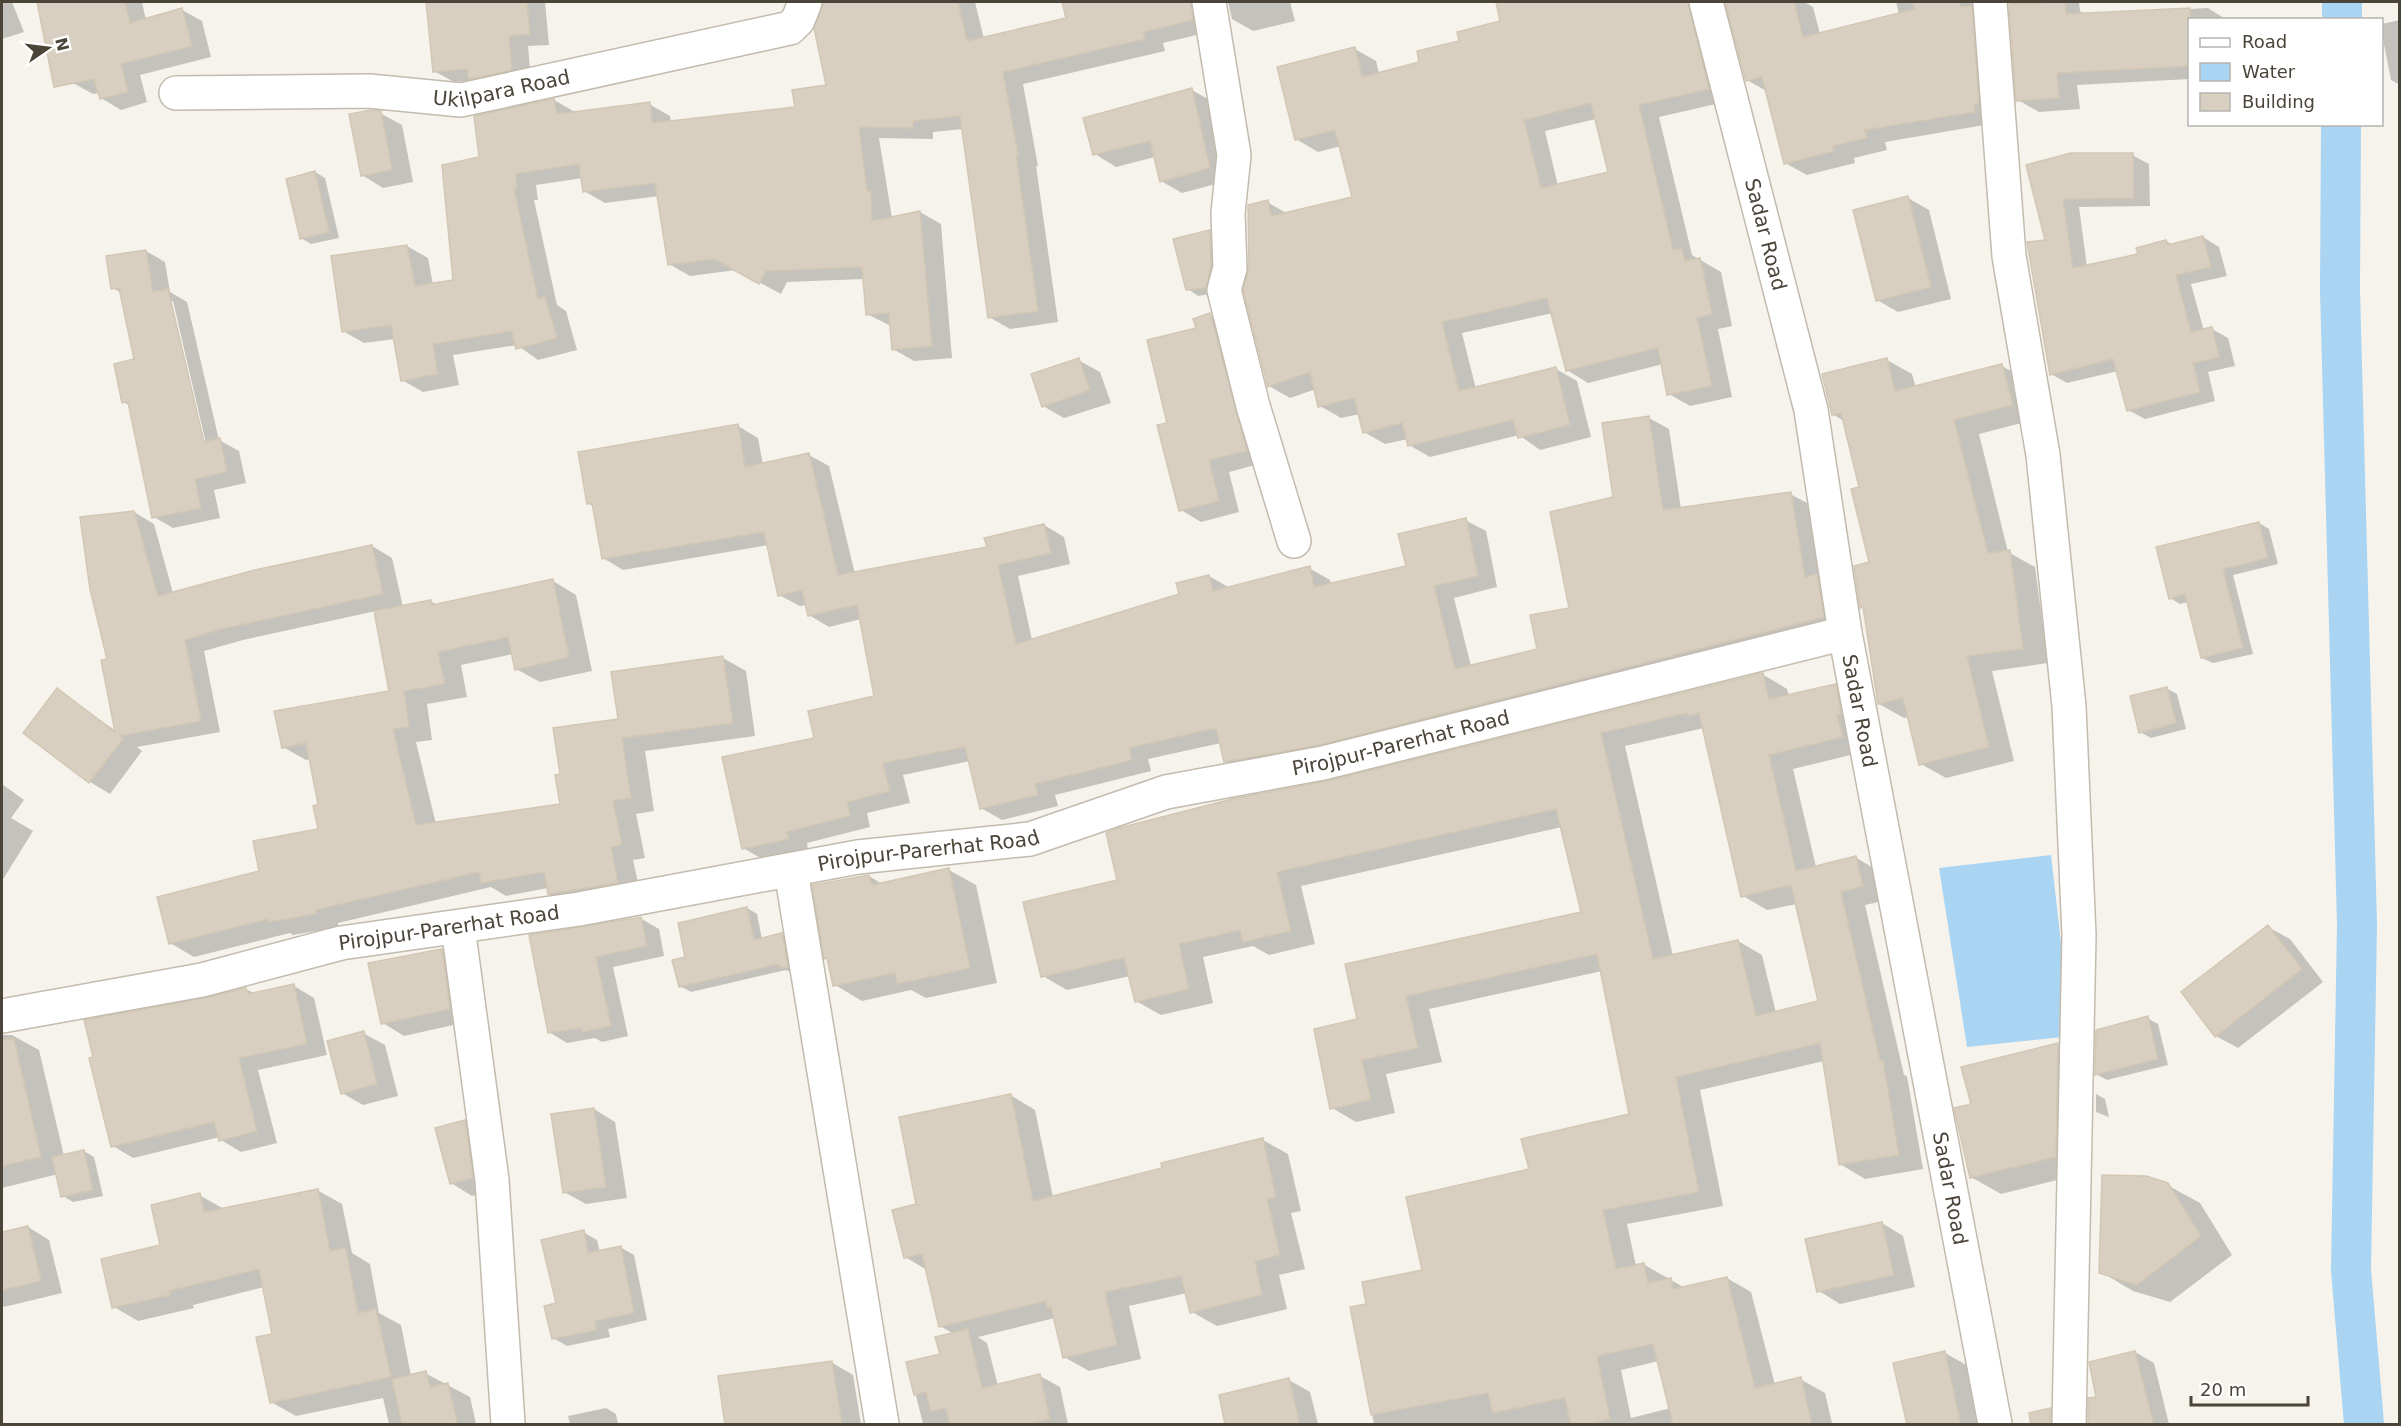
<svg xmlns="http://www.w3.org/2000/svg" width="2401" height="1426" viewBox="0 0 2401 1426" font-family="'DejaVu Sans',sans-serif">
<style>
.water{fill:#a9d4f2}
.shadow{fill:#0003;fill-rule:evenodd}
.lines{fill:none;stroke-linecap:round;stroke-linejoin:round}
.canal{stroke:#a9d4f2;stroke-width:40}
.building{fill:#d8cfc1;stroke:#d3c7b4;stroke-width:1.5;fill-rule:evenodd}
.minor-casing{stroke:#c2bbae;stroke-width:36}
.minor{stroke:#fff;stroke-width:33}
.labels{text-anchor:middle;stroke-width:6;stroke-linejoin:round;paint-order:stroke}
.street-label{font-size:20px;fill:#4b4439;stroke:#fff}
</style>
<rect width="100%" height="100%" fill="#f6f3ec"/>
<!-- water -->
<path class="water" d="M2051 855 2062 952V1037L1967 1047 1939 868Z"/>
<!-- shadow -->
<g class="shadow">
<path d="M2 2H12L24 32 2 39Z"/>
<path d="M54 2H142L146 20 182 10 202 21 211 57 140 75 147 102 121 110 101 98 100 93 93 94 73 83Z"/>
<path d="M453 2H545L549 45 528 46 531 80 489 89 474 80 454 82 434 71 428 4Z"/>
<path d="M836 2H975L984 39 1068 19 1064 2H1216L1213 31 1163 43 1165 51 1023 84 1038 166H1036L1058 322 1010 329 989 317 963 129 933 132V139L879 138 892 218 920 212 941 224 952 358 914 361 893 349 891 326 867 314 864 279 787 282 781 294 736 270 690 276 669 264 659 196 605 203 584 191 583 178 536 185 538 200H534L557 305 566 311 577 350 538 360 517 345 453 355 459 385 423 392 402 380 395 339 364 343 343 331 407 246 428 258 433 285 455 281 481 159 554 100 575 112 649 104 670 116 671 122 796 108 828 86 824 4Z"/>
<path d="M1228 2H1290L1295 21 1253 31 1232 19Z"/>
<path d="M1497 2H1713L1729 101 1659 117 1692 255 1721 272 1732 326 1718 329 1732 397 1690 406 1669 394 1663 364 1588 383 1567 370 1553 313 1462 333 1476 389 1556 369 1577 381 1591 437 1540 450 1519 435 1430 457 1409 445 1408 439 1385 444 1364 432 1360 414 1341 418 1320 406 1316 389 1290 398 1269 386 1267 202 1288 214 1354 198 1341 146 1318 152 1296 139 1355 49 1376 61 1379 74 1421 63 1502 22ZM1596 119 1610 173 1558 186 1545 131Z"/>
<path d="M1727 2H1804L1813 7 1820 34 1899 14 1896 2H1998L1996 123 1885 142 1887 150 1854 158 1855 163 1807 175 1785 163 1768 92 1747 80Z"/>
<path d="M2010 2H2079L2080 11 2086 15 2208 8 2227 20H2190V79L2077 85 2080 109 2039 112 2018 100Z"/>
<path d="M2400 20V85L2391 80 2382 34V24Z"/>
<path d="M1192 90 1213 102 1231 180 1182 193 1161 181 1155 157 1116 167 1095 154Z"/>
<path d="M380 113 402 125 413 182 383 188 362 175Z"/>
<path d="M2132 155 2149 164 2150 206 2079 207 2087 267 2140 255 2166 241 2173 245 2203 237 2219 247 2227 276 2191 284 2204 331 2212 329 2228 338 2235 366 2208 372 2215 401 2145 419 2128 410 2118 371 2067 383 2051 374 2046 241 2028 166Z"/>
<path d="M315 172 325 178 339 238 311 244 301 238Z"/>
<path d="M1908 198 1929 210 1951 299 1898 312 1877 300Z"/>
<path d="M1210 232 1220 238 1216 293 1198 296 1188 289Z"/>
<path d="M146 251 165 262 170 292 187 302 219 440 239 451 246 483 214 490 220 518 173 528 154 517 131 407 124 402 136 360 121 293 113 288ZM169 301H173L207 448 204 449Z"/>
<path d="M1210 315 1230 326 1266 462 1229 472 1239 512 1201 522 1181 510 1197 329Z"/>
<path d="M1078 360 1100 372 1111 403 1064 418 1043 406Z"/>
<path d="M1887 360 1912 374 1916 388 2002 366 2028 381 2037 419 1979 434 2008 552 2035 567 2048 663 1992 671 2014 761 1946 778 1921 764 1909 717 1904 718 1879 704 1865 609 1862 607 1871 563 1861 488 1844 421 1834 415Z"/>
<path d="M1649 418 1669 429 1681 509 1790 494 1811 505 1843 628 1245 773 1225 761 1221 743 1148 759 1151 771 1055 795 1058 806 1002 820 981 808 970 761 903 775 910 803 867 813 870 827 807 843 808 851 764 860 743 848 816 739 875 697 861 619 829 627 809 615 807 605 800 606 779 595 768 545 623 570 603 558 594 507 588 503 738 426 758 438 763 465 809 455 829 466 855 574 988 548 1044 525 1064 537 1070 564 1018 576 1032 640 1180 595 1209 576 1230 588 1309 568 1330 580 1331 585 1408 567 1465 520 1486 531 1497 587 1454 598 1471 666 1539 650 1571 609Z"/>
<path d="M134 512 154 524 173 593 372 546 392 558 403 607 431 601 437 605 553 581 576 595 592 671 540 682 516 669 513 654 461 665 467 697 427 704 432 740 416 742 436 824 562 805 561 775 619 720 723 658 746 671 755 736 645 751 654 811 636 814 645 858 633 860 641 896 573 907 549 894 548 888 506 896 491 887 338 923V927L293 935 290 933 194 957 170 943 320 831V805L311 759 306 760 283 747 391 692 376 611 243 640 204 651 220 732 137 747 142 751 110 794 90 782 26 733 57 690 116 731 109 660Z"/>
<path d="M2259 523 2269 529 2278 564 2233 575 2253 654 2213 663 2202 658 2188 602 2180 604 2170 598Z"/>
<path d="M1762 674 1787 689 1789 696 1835 686 1860 700 1867 751 1793 769 1816 867 1855 857 1880 872 1887 900 1865 905 1904 1075 1907 1076 1923 1169 1865 1179 1840 1164 1824 1061 1700 1090 1723 1206 1627 1224 1636 1266 1643 1264 1685 1288 1727 1278 1751 1292 1775 1385 1800 1379 1825 1393 1832 1423 1835 1424H1374L1352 1308 1368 1305 1424 1271 1530 1170 1631 1115 1602 971 1429 1009 1442 1062 1386 1074 1395 1113 1356 1122 1332 1108 1359 1020 1347 965 1582 913 1562 827 1301 886 1315 944 1269 955 1253 946 1203 957 1213 1003 1161 1015 1136 1001 1130 976 1067 990 1043 976 1119 881 1328 783ZM1704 728 1743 896 1767 910 1797 904 1820 1002 1776 1013 1762 955 1738 941 1673 956 1625 746ZM1659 1361 1671 1408 1631 1418 1621 1370Z"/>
<path d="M2166 688 2177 694 2186 729 2151 738 2140 732Z"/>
<path d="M2 784 24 800 11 818 33 831 2 881Z"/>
<path d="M949 870 976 885 997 983 926 998 911 990 862 1001 835 985 829 960 826 958 869 876 882 884Z"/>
<path d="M747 908 757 914 762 939 782 934 792 940V973L786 970 691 992 680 986 687 958Z"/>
<path d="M640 918 659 929 664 956 613 967 628 1036 602 1042 595 1038 567 1043 549 1032 537 981Z"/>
<path d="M2268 927 2290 939 2323 982 2238 1048 2216 1036Z"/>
<path d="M442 951 463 963 471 1021 404 1036 383 1023Z"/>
<path d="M294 986 314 998 327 1055 258 1070 277 1143 241 1152 221 1140 220 1137 133 1158 113 1146 206 1000 246 989 255 994Z"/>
<path d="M2147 1018 2158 1024 2168 1065 2107 1080 2096 1074Z"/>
<path d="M363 1033 385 1045 398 1096 363 1105 342 1093Z"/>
<path d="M2 1035H12L39 1050 64 1156 84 1151 94 1157 103 1196 73 1202 63 1196 58 1174 2 1188Z"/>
<path d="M2058 1044 2087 1061 2085 1173 2001 1194 1971 1177 1972 1105Z"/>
<path d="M2096 1094 2105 1099 2109 1117 2096 1112Z"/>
<path d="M1010 1095 1035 1110 1053 1197 1164 1169 1263 1140 1288 1154 1301 1211 1291 1213 1305 1269 1279 1275 1287 1309 1217 1326 1192 1312 1187 1293 1129 1306 1141 1359 1089 1371 1064 1357 1055 1318 978 1337 987 1343 998 1386 1040 1376 1060 1387 1068 1424H923L908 1363 941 1355 954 1334 940 1326 927 1270 905 1257 918 1205Z"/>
<path d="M594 1109 615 1122 627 1198 586 1204 564 1192Z"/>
<path d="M465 1122 486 1134 494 1190 472 1196 451 1183Z"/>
<path d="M2167 1185 2200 1203 2232 1255 2170 1302 2133 1291 2101 1272Z"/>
<path d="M317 1190 342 1204 352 1253 370 1264 379 1313 401 1325 411 1376 425 1373 470 1397 476 1424H389L383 1398 296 1416 271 1402 273 1335 264 1287 193 1305 194 1308 138 1321 114 1307 199 1195 224 1209Z"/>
<path d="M1882 1223 1903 1236 1915 1287 1840 1304 1819 1291Z"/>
<path d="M28 1227 49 1240 62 1293 4 1307 2 1305V1233Z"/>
<path d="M583 1232 597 1240 600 1252 620 1247 634 1255 647 1320 608 1329 610 1337 567 1346 553 1338 558 1305Z"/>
<path d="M2135 1352 2154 1363 2169 1424H2089L2097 1398Z"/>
<path d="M1945 1353 1970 1367 1982 1424H1909Z"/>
<path d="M831 1362 853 1375 861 1424H726Z"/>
<path d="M1289 1380 1310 1392 1318 1424H1227Z"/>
<path d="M606 1408 616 1414 618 1424H570L568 1416Z"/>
</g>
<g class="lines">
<!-- canal -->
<g class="canal">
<path d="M2342 20V2"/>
<path d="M2341 124 2340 290 2357 924 2351 1270 2364 1424"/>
</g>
</g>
<!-- building -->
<g class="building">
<path d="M37 2H125L130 23 182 8 192 46 121 64 128 92 100 99 94 79 54 87Z"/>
<path d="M426 2H527L530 34 509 36 512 70 469 79 467 69 433 72Z"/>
<path d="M830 2H958L967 41 1066 18 1062 2H1191L1193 20 1143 32 1145 39 1003 72 1018 154 1016 155 1038 311 988 318 960 116 913 121V128L859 127 867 191H871L872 221 920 211 932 346 892 350 889 313 866 315 862 267 766 271 759 284 714 259 668 265 655 183 583 192 579 164 515 174 517 188 514 189 538 299 545 297 557 338 516 349 512 331 433 344 438 374 401 381 391 325 342 332 331 256 407 245 415 286 453 280 442 165 479 157 474 116 554 99 557 114 650 102 652 123 795 107 792 90 826 85 814 28 823 3Z"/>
<path d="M1496 2H1688L1709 89 1639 105 1673 250 1682 248 1685 261 1700 258 1712 314 1697 318 1712 386 1667 395 1658 348 1566 371 1547 298 1442 322 1459 391 1556 367 1570 425 1518 438 1513 420 1408 446 1402 423 1363 433 1354 398 1318 407 1310 372 1268 387 1243 290 1249 268 1248 205 1268 200 1271 216 1352 197 1335 130 1295 140 1277 67 1355 47 1362 77 1419 62 1417 51 1459 41 1457 32 1500 21ZM1591 103 1608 172 1541 188 1524 120Z"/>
<path d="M1725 2H1794L1803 37 1915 9 1913 2H1959L1961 7 1972 6 1979 104H1974L1975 112 1865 130 1867 138 1833 146 1834 151 1784 164 1762 77 1746 81Z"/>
<path d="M2065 2 2066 14 2190 8V66L2057 73 2059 98 2016 101 2009 4Z"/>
<path d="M1192 88 1210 168 1160 182 1150 141 1093 155 1083 118Z"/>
<path d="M371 110 381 111 392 170 361 176 349 114Z"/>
<path d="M2071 153H2133L2134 198 2063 199 2073 268 2138 254 2136 248 2166 240 2168 245 2203 236 2211 267 2176 275 2191 332 2212 327 2219 357 2193 363 2200 392 2127 411 2113 359 2050 375 2027 242 2045 240 2026 165Z"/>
<path d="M315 171 329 232 300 239 286 179Z"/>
<path d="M1908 196 1931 287 1876 301 1853 210Z"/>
<path d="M1210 230 1211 266 1206 288 1186 290 1173 239Z"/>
<path d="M146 250 153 292 168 289 204 442 220 438 227 472 195 479 201 508 152 518 128 402 122 403 114 364 134 359 119 288 111 289 106 256Z"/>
<path d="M1210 313 1247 451 1209 460 1219 501 1179 511 1157 425 1167 423 1147 340 1196 328 1193 319Z"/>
<path d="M1079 358 1090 390 1042 407 1031 374Z"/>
<path d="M1887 358 1895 391 2002 364 2013 405 1954 420 1988 553 2010 550 2023 649 1967 656 1989 747 1919 765 1903 698 1878 704 1863 607 1860 608 1854 566 1869 562 1851 489 1859 487 1841 413 1832 415 1822 374Z"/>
<path d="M1649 416 1663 510 1791 492 1805 577 1817 574 1824 617 1319 745 1224 762 1216 728 1129 748 1132 760 1035 784 1038 795 980 809 965 747 883 763 890 791 847 802 850 816 787 832 789 839 742 849 722 757 814 738 808 711 874 696 857 605 808 616 802 590 778 596 764 532 602 559 592 503 587 504 578 452 738 424 745 467 809 453 838 575 987 547 984 538 1044 524 1051 553 998 565 1016 644 1179 594 1176 583 1209 575 1213 591 1310 566 1314 587 1406 566 1398 534 1466 518 1478 576 1434 586 1455 669 1537 649 1530 615 1569 608 1550 512 1613 497 1602 423Z"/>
<path d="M134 511 158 596 255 570 372 545 383 594 222 629 185 640 201 721 120 736 123 739 89 783 23 733 57 688 115 732 101 660 107 659 90 589 80 517Z"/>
<path d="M2259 522 2268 558 2223 569 2243 648 2201 658 2185 594 2169 599 2156 547Z"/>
<path d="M553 579 569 657 515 670 508 637 438 652 445 684 404 691 409 727 393 729 416 825 560 804 555 775 560 774 553 728 618 719 611 672 723 656 733 723 622 738 631 798 613 801 622 845 611 847 618 883 548 894 544 872 481 883 479 872 315 910 316 914 268 922V919L169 944 157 897 259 871 253 841 318 829 313 806 318 804 306 743 282 748 274 711 389 691 374 611 431 600 432 605Z"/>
<path d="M1763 673 1769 699 1836 684 1841 714 1837 715 1843 737 1769 755 1796 871 1856 856 1863 886 1841 892 1880 1061 1883 1060 1899 1155 1839 1165 1820 1043 1676 1077 1699 1192 1603 1210 1616 1269 1644 1263 1648 1283 1671 1278 1673 1289 1727 1277 1755 1388 1801 1377 1812 1425H1673L1653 1344 1597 1356 1610 1419 1587 1425H1571L1565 1398 1493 1413 1488 1393 1371 1415 1350 1307 1366 1304 1362 1282 1422 1270 1406 1197 1529 1169 1521 1139 1629 1114 1597 954 1406 996 1418 1048 1362 1060 1371 1100 1330 1109 1314 1029 1357 1019 1345 964 1581 912 1556 809 1277 872 1291 931 1243 942 1240 930 1179 944 1189 989 1135 1002 1124 958 1041 977 1023 902 1117 880 1106 833 1119 828 1232 799 1327 781ZM1687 713 1688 716 1699 713 1741 897 1791 885 1818 1001 1756 1016 1738 940 1653 959 1601 733Z"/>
<path d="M2167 687 2176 723 2139 733 2130 696Z"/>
<path d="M949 868 970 968 897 984 895 973 833 986 827 958 824 959 812 885 869 875 872 885Z"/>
<path d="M747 907 754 940 782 933 788 967 780 968 779 964 679 987 672 960 685 957 678 923Z"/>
<path d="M641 917 647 946 596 957 611 1026 582 1032 581 1028 548 1033 529 935Z"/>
<path d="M2268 925 2302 969 2215 1037 2181 992Z"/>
<path d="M442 949 450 1009 381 1024 368 963Z"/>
<path d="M294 984 307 1044 239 1058 257 1131 219 1141 214 1122 111 1147 89 1058 93 1057 84 1020 205 998 246 988 248 994Z"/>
<path d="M2148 1016 2158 1059 2095 1075 2096 1030Z"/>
<path d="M364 1031 377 1084 341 1094 327 1041Z"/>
<path d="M14 1039 41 1157 2 1166V1040Z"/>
<path d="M2058 1043 2056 1157 1970 1178 1954 1108 1971 1104 1961 1067Z"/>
<path d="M1011 1094 1033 1201 1162 1168 1161 1163 1263 1138 1276 1197 1267 1199 1280 1255 1255 1261 1262 1295 1190 1313 1181 1276 1105 1292 1117 1345 1063 1358 1051 1307 1047 1308 1046 1301 939 1327 922 1254 904 1258 892 1210 916 1204 899 1117Z"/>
<path d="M594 1108 606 1187 563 1193 551 1114Z"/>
<path d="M465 1120 473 1178 450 1184 435 1128Z"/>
<path d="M84 1150 93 1190 61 1197 52 1157Z"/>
<path d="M2102 1175 2146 1176 2168 1183 2201 1236 2137 1285 2099 1273Z"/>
<path d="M318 1189 330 1251 346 1248 358 1313 376 1309 391 1377 270 1403 256 1337 272 1334 259 1269 169 1291 170 1295 112 1308 101 1259 160 1245 151 1205 200 1193 204 1212Z"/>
<path d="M1882 1222 1894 1275 1817 1292 1805 1239Z"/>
<path d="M28 1226 41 1281 2 1290V1232Z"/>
<path d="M584 1230 588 1253 621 1246 634 1313 595 1321 597 1330 552 1339 544 1306 556 1303 541 1240Z"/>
<path d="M968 1329 982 1388 1040 1374 1050 1419 1022 1425H950L946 1408 931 1412 926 1392 914 1395 906 1362 940 1354 935 1337Z"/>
<path d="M1945 1351 1961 1425H1907L1893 1363Z"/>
<path d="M2135 1351 2154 1425H2088V1398L2096 1397 2089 1362Z"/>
<path d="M832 1361 842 1425H725L718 1376Z"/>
<path d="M426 1371 430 1387 448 1383 458 1425H402L392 1379Z"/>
<path d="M1289 1378 1300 1425H1225L1219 1395Z"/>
<path d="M2051 1408 2050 1425H2031L2029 1413Z"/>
</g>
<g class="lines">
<defs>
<g id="minor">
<path d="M1209 2 1234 155 1228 213 1230 268 1224 290 1253 406 1294 541"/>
<path id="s1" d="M1706 2 1811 410 1845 633 1995 1424"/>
<path d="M1990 2 2009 256 2043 455 2069 706 2079 935 2069 1424"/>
<path id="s2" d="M176 93 369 91 461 100 790 28 798 20 805 2"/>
<path d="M791 871 882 1424"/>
<path d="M458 927 492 1180 508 1424"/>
<path id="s3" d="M2 1016 202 980 341 943 579 909 858 857 1030 839 1166 792 1323 763 1845 633"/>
</g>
</defs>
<!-- minor casing -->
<use href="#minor" class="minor-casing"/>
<!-- minor -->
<use href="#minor" class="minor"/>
</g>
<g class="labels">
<!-- street labels -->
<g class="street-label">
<text dy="7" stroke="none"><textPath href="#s2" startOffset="327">Ukilpara Road</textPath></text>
<text dy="7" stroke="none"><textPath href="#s1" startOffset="240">Sadar Road</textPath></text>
<text dy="7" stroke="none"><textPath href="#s1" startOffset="726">Sadar Road</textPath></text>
<text dy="7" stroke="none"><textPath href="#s3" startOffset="1428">Pirojpur-Parerhat Road</textPath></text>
<text dy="7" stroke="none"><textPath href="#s3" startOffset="942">Pirojpur-Parerhat Road</textPath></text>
<text dy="7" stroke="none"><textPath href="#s3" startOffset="456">Pirojpur-Parerhat Road</textPath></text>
<text dy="7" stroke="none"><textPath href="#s1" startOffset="1212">Sadar Road</textPath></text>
</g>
</g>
<!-- border -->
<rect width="2401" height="1426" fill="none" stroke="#4b4439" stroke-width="6"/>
<!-- legend -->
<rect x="2188" y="18" width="195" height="108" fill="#ffffff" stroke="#b7b4b0" stroke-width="1.5"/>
<rect x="2200" y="38" width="30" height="9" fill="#ffffff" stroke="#b7b4b0" stroke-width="1.5"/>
<text x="2242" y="48" font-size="18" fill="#4b4439">Road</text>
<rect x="2200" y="63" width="30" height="18" fill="#a9d4f2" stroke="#b7b4b0" stroke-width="1.5"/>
<text x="2242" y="78" font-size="18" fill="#4b4439">Water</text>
<rect x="2200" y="93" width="30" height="18" fill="#d8cfc1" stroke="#b7b4b0" stroke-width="1.5"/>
<text x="2242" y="108" font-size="18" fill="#4b4439">Building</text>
<!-- north arrow -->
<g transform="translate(48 48) rotate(76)" stroke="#ffffff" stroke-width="4.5" paint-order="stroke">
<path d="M0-4.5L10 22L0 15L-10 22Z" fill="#4b4439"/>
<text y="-9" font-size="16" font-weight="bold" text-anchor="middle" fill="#4b4439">N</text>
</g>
<!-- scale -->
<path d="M2191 1396v9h117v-9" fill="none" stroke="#4b4439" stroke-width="3"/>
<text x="2200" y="1396" font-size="18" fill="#4b4439" stroke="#ffffff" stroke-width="4.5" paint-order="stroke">20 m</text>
</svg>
